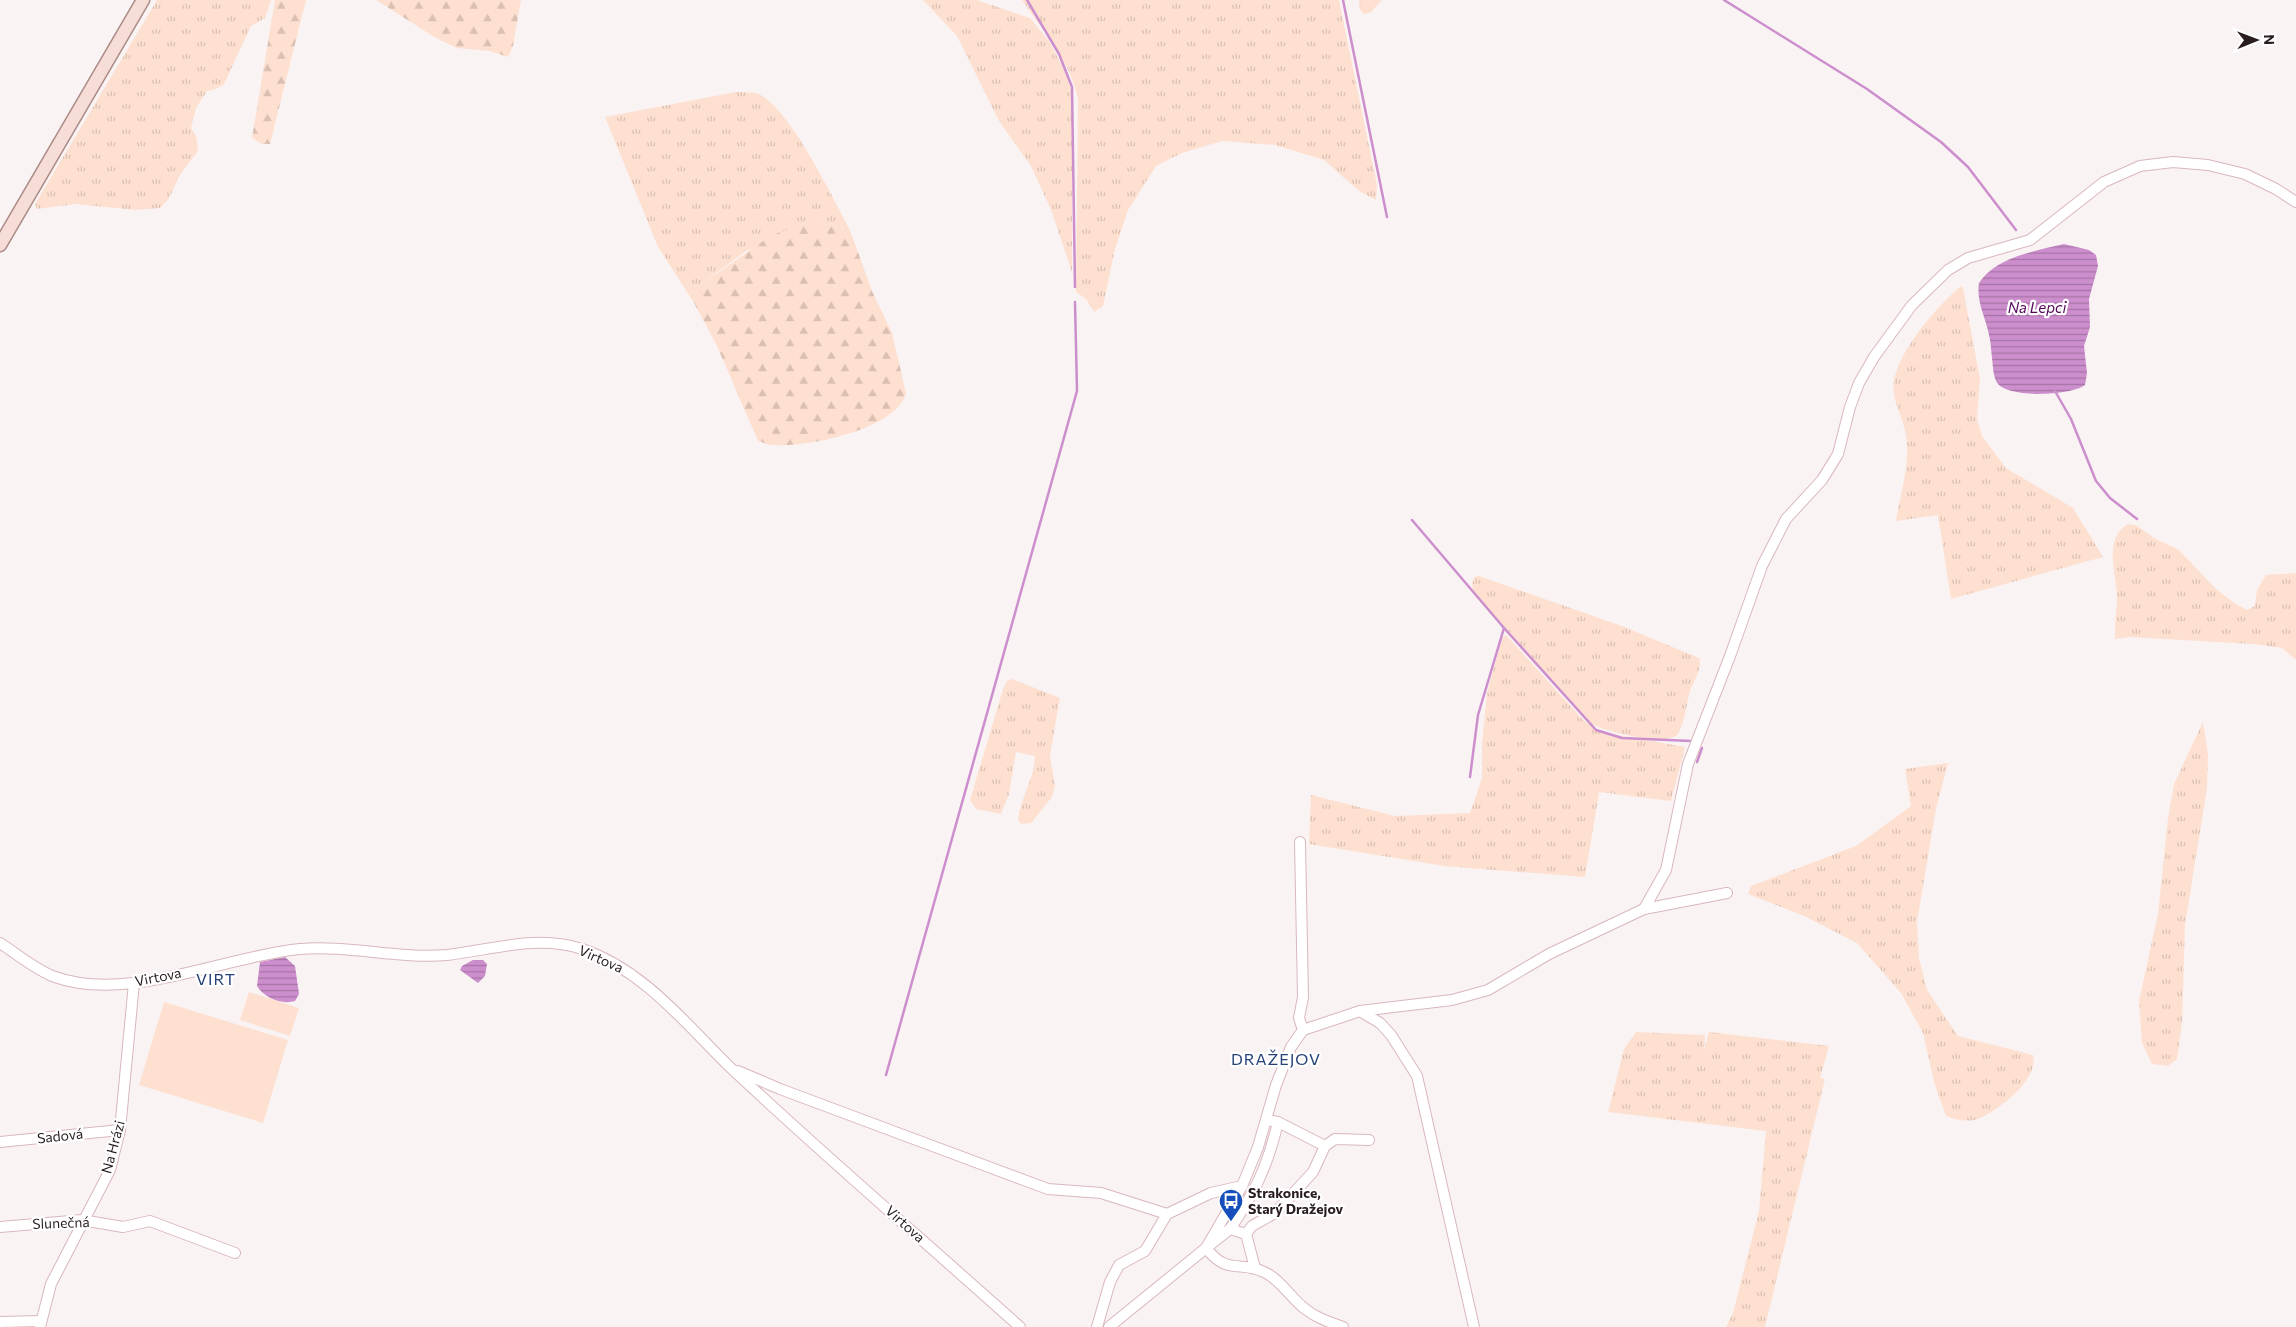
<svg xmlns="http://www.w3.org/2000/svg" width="2296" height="1327" viewBox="0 0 2296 1327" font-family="Commissioner,sans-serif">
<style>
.grass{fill:url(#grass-tufts)}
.forest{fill:url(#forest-firs)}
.pitch{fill:#fee0d0}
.water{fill:url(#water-rules)}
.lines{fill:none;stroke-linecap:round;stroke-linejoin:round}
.stream{stroke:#cc8ecd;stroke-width:2.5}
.minor-casing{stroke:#d9b7bc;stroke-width:12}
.major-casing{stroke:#ab8b86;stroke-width:15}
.minor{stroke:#fff;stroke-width:10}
.major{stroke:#f7ddd8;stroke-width:12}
.labels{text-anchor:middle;stroke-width:4.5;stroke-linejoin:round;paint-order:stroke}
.street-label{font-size:14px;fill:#291d1f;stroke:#fff}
.poi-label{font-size:14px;font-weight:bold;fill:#291d1f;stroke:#fff;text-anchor:start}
.water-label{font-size:15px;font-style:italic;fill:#540759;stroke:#fff}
.quarter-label{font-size:16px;letter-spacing:1px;fill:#244178;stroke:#fff}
</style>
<defs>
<pattern id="grass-tufts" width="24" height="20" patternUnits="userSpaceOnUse" patternTransform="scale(1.25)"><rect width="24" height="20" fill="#fee0d0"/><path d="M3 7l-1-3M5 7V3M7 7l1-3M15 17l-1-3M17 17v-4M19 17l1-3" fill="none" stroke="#dac0b2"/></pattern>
<pattern id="forest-firs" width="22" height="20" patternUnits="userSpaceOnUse" patternTransform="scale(1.25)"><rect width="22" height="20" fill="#fee0d0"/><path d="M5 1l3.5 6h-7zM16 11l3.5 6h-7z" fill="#dac0b2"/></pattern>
<pattern id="water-rules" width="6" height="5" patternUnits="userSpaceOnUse" patternTransform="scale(1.25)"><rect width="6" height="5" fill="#cc8ecd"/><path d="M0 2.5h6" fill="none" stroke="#a673a6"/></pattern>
</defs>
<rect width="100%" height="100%" fill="#faf3f4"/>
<!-- grass -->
<g class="grass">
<path d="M157 0H271L265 18 251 26 224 84 216 89 207 91 196 108 191 128 196 136 198 151 180 175 169 198 160 208 135 210 76 204 37 209 35 204 41 194Z"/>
<path d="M923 0H977L1030 18 1049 41 1067 75 1073 99 1072 272 1051 210 1031 166 999 121 957 36Z"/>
<path d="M1022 0H1339L1377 185 1376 200 1359 191 1324 160 1275 145 1222 141 1182 153 1156 166 1128 210 1115 249 1103 306 1094 312 1086 299 1076 292 1078 100C1072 63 1043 31 1022 0Z"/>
<path d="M1359 0H1382L1371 12 1364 14 1360 10Z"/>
<path d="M736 92C742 92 750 92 756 93 787 102 834 200 850 230L819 223 746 251 699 286 693 301 658 247 605 117Z"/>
<path d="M1961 286 1963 288 1980 379 1977 419 1982 436 2006 468 2073 508 2103 557 1951 599 1938 515 1896 521C1900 496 1908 471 1907 446 1906 422 1897 413 1894 394 1888 361 1937 306 1961 286Z"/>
<path d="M2128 524 2136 525 2154 538 2179 550 2216 589 2233 602 2247 610 2255 606 2257 590 2266 575 2296 573V660L2282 648 2253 644 2130 637 2115 639C2114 625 2117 610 2117 596 2116 574 2103 538 2128 524Z"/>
<path d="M1479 576 1622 626 1699 658C1703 669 1693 681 1690 691 1687 701 1684 728 1677 735 1666 746 1604 732 1592 724L1473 592 1472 584 1474 577Z"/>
<path d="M1506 635 1584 721 1601 732 1685 747 1671 801 1599 792 1585 877 1444 866 1309 844 1311 795 1395 816 1470 813 1482 778V743L1487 693 1502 638Z"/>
<path d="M1012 679 1060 698 1050 755 1055 786 1052 797 1031 823 1021 824 1018 820C1021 797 1034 779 1035 756L1016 752 1009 794 1001 814 976 809 970 800 1003 689 1007 681Z"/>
<path d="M2203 722 2208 754 2207 788 2185 925 2182 1023 2177 1059 2168 1066 2152 1064 2142 1043 2139 1001 2158 914 2168 818 2174 784Z"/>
<path d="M1948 763 1936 809 1917 922 1919 958 1927 990 1958 1036 2033 1055C2039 1079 2000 1109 1980 1118 1969 1123 1956 1120 1946 1116L1934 1082 1923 1033 1901 993 1857 943 1804 916 1748 894 1751 886 1856 846 1911 806 1905 769Z"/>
<path d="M1636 1032 1705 1035 1704 1050 1709 1032 1829 1046 1820 1078 1825 1079 1765 1327H1726L1733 1313 1759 1211 1766 1131 1608 1112 1624 1049Z"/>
</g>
<!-- forest -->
<g class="forest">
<path d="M275 0H306L270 144H262L252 138Z"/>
<path d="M376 0H521L513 46 508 57 490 51 457 48 436 38Z"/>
<path d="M819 223 850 230 872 291 892 333 906 393C898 429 806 448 773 445 768 445 763 442 758 441L717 346 693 301 699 286 772 235 797 226Z"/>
</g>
<!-- pitch -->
<g class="pitch">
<path d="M249 992 299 1008 290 1036 240 1020Z"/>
<path d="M164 1002 288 1040 263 1123 139 1085Z"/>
</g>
<!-- water -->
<g class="water">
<path d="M2064 244 2089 250 2096 255 2098 266 2089 299 2090 327 2084 346 2087 373 2085 385C2070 396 2010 398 1998 384 1993 378 1993 365 1992 358 1991 350 1991 343 1989 335 1986 318 1976 302 1979 283 1996 257 2035 251 2064 244Z"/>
<path d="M285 957 295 966 299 994 295 1001C282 1005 264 998 257 986L260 962Z"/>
<path d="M473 960H483L487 964 485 976 478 983 460 970 462 966Z"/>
</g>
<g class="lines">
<!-- stream -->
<g class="stream">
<path d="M1027 0 1059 54 1072 87 1075 287"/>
<path d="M1343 0 1387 217"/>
<path d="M1724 0 1867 89 1941 142 1968 167 2016 230"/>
<path d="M2055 391 2071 419 2096 481 2110 498 2137 519"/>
<path d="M1412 520 1504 628 1596 730 1622 738 1691 741"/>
<path d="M1697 762 1702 748"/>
<path d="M1470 777 1478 715 1504 628"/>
<path d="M886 1075 1077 391 1075 302"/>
</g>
<defs>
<g id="minor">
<path d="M1300 842 1303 997 1299 1018 1303 1030"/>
<path d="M1644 909 1666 870 1688 764 1730 656 1762 566 1786 519 1822 480 1838 454 1850 407 1859 383 1874 357 1912 305 1948 270 1968 258 2030 240 2104 182 2140 166 2173 162 2208 165 2245 174 2276 189 2296 202"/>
<path d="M0 943C17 954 36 970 55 977 128 1003 225 956 300 949 349 945 398 959 447 955 491 950 538 934 582 949 646 971 686 1025 733 1070 827 1158 924 1241 1020 1327"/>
<path d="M1360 1011 1380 1023 1391 1035 1417 1076 1474 1327"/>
<path d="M738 1071 780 1089 1048 1189 1101 1193 1167 1214 1211 1193 1242 1186"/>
<path d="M0 1142 120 1130"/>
<path d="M1325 1146 1335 1139 1369 1140"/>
<path d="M0 1227 82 1220 123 1227 150 1221 235 1253"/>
<path d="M1230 1229 1206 1248C1228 1276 1239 1260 1264 1272 1280 1279 1291 1298 1304 1308 1316 1318 1329 1322 1343 1327"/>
<path d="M1246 1234 1252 1226 1275 1213 1313 1172 1325 1146 1278 1122 1267 1120"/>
<path d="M1255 1268 1246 1234 1230 1229C1255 1193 1268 1165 1278 1122"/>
<path d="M0 1322 41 1321"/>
<path d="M40 1327 51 1284 110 1170 120 1130 134 983"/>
<path d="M1097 1327 1110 1282 1119 1265 1145 1251 1167 1214"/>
<path d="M1109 1327 1206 1248 1242 1186 1258 1147 1276 1085 1291 1047 1303 1030 1360 1011 1452 1000 1488 990 1549 954 1644 909 1727 893"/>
</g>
<path id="major" d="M0 245 143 0"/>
</defs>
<!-- minor casing -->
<use href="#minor" class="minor-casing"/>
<!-- major casing -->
<use href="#major" class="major-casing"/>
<!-- minor -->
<use href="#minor" class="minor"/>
<!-- major -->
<use href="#major" class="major"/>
</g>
<!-- icons -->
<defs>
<symbol id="bus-pin" viewBox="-11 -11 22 30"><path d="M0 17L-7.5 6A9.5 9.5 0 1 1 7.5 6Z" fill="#164fbb" stroke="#fff"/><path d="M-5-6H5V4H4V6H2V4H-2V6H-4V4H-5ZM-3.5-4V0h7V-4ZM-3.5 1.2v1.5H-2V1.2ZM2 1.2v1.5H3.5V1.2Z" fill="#fff"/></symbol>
</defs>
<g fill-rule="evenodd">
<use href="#bus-pin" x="1217" y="1187" width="28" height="38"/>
</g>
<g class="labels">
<!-- street labels -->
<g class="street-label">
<text transform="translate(601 959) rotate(24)" y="5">Virtova</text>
<text transform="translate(158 977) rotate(-11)" y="5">Virtova</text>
<text transform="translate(60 1136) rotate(-6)" y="5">Sadová</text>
<text transform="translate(113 1147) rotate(-75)" y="5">Na Hrázi</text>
<text transform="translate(61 1223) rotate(-2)" y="5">Slunečná</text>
<text transform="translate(905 1224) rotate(42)" y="5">Virtova</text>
</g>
<!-- poi labels -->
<g class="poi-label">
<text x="1248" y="1198">Strakonice,<tspan x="1248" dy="16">Starý Dražejov</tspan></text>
</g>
<!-- water labels -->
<g class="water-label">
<text x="2037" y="313">Na Lepci</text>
</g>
<!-- quarter labels -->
<g class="quarter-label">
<text x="216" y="985">VIRT</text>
<text x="1276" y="1065">DRAŽEJOV</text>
</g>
</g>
<!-- north arrow -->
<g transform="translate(2256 40) rotate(89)" stroke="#ffffff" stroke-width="4" paint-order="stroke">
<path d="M0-4L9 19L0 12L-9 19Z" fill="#291d1f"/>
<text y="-8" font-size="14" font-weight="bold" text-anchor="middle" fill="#291d1f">N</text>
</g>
</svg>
